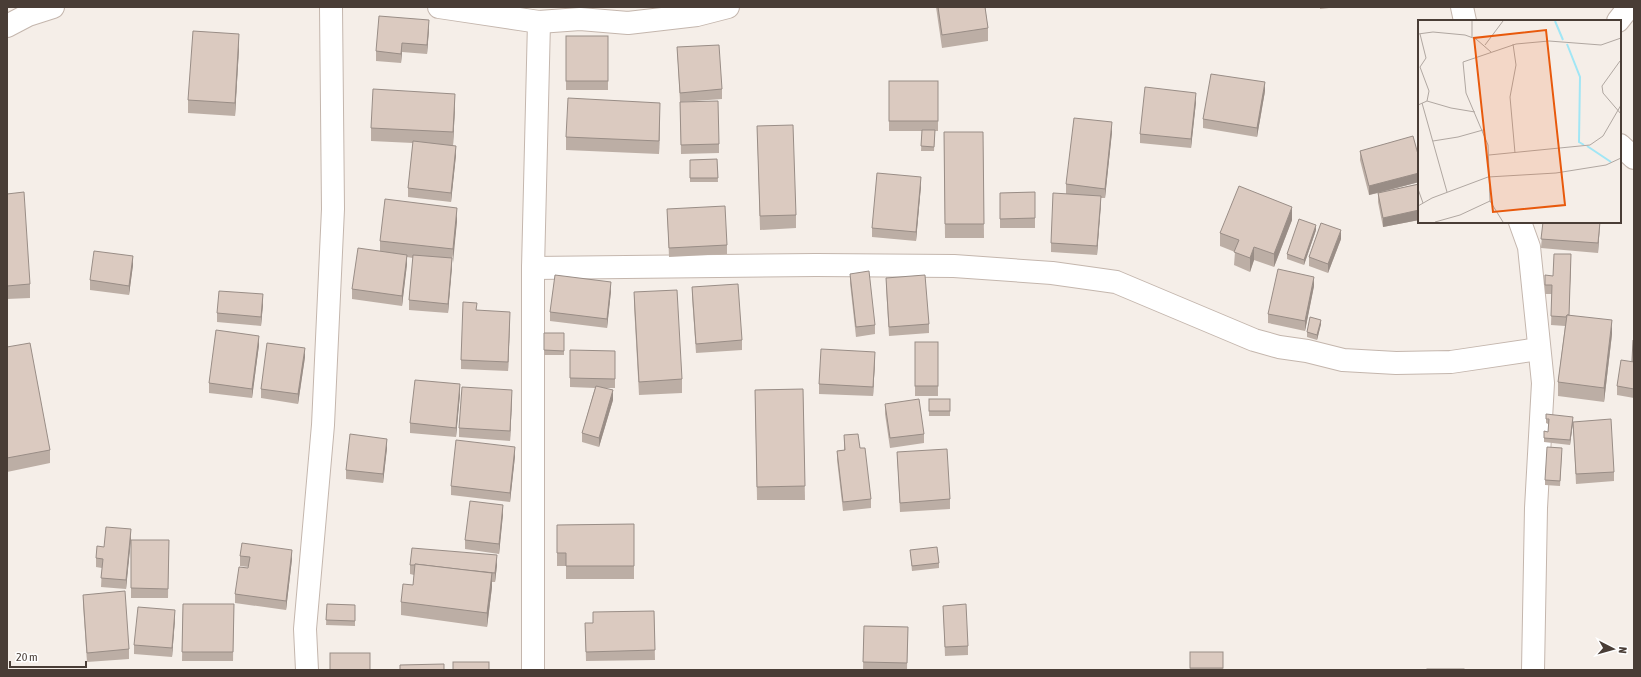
<svg xmlns="http://www.w3.org/2000/svg" width="1641" height="677" viewBox="0 0 1641 677" font-family="'Asap Condensed',sans-serif">
<style>
.lines{fill:none;stroke-linecap:round;stroke-linejoin:round}
.minor-casing{stroke:#c4b6ad;stroke-width:24}
.minor{stroke:#fff;stroke-width:22}
.wall{fill:#bcaea5}
.shaded-wall{fill:#998d86}
.building{fill:#dbcac0;stroke:#998d86}
.inset-river{fill:none;stroke:#a1e6f5;stroke-width:2}
.inset-road{fill:none;stroke:#b0a7a1;stroke-width:1}
.view{fill:#e8590c;fill-opacity:0.15;stroke:#e8590c;stroke-width:2}
.inset-edge{fill:none;stroke:#493d36;stroke-width:2}
</style>
<rect width="100%" height="100%" fill="#f5eee8"/>
<g class="lines">
<defs>
<g id="minor">
<path d="M439 7 539 22 580 19 628 23 697 15 728 7"/>
<path d="M1462 7 1465 21"/>
<path d="M1618 21 1629 7"/>
<path d="M7 26 28 15 53 7"/>
<path d="M1620 145 1634 158"/>
<path d="M1520 222 1529 247 1543 383 1536 508 1533 670"/>
<path d="M533 268 816 265 954 266 1052 273 1116 282 1254 340 1279 347 1307 351 1343 360 1396 363 1451 362 1539 349"/>
<path d="M307 670 305 629 323 425 333 209 331 7"/>
<path d="M533 670V268L539 22"/>
</g>
</defs>
<!-- minor casing -->
<use href="#minor" class="minor-casing"/>
<!-- minor -->
<use href="#minor" class="minor"/>
</g>
<!-- wall -->
<g class="wall">
<path d="M936 7H985L988 28V41L942 48Z"/>
<path d="M1320 7H1338L1320 9Z"/>
<path d="M429 29 427 54 402 52 401 63 376 61V51Z"/>
<rect x="566" y="36" width="42" height="54"/>
<path d="M677 47 722 89V99L680 102Z"/>
<path d="M239 48 235 116 188 113V100Z"/>
<path d="M889 81H938V131H935L934 151H921L922 131H889Z"/>
<path d="M1265 91 1257 137 1203 128V119Z"/>
<path d="M680 102 719 144V153L681 154Z"/>
<path d="M1196 102 1191 148 1140 143V134Z"/>
<path d="M455 107 453 145 456 155 451 202 408 197V188L413 143 371 141V128Z"/>
<path d="M660 116 659 154 566 150V137Z"/>
<path d="M757 126 796 215V228L760 230Z"/>
<path d="M944 132H983L984 238H945Z"/>
<path d="M1112 132 1105 198H1101L1097 255 1051 252V243L1066 194V184Z"/>
<path d="M1360 151 1419 158V182L1382 192 1419 184V220L1383 227 1378 202V193L1369 195 1360 160Z"/>
<path d="M717 159 718 182H690V160Z"/>
<path d="M921 186 916 241 872 237V228Z"/>
<path d="M1035 192V228H1000V193Z"/>
<path d="M7 194 30 284V298L7 299Z"/>
<path d="M667 209 727 245V254L669 257Z"/>
<path d="M1292 220 1274 267 1254 260 1250 272 1234 265 1235 252 1220 246V233Z"/>
<path d="M457 221 452 263 448 313 409 310V300L413 258 407 257V264L402 306 352 299V289L380 251V241Z"/>
<path d="M1543 222H1600L1598 253 1541 248Z"/>
<path d="M1316 230 1304 265 1287 259V254Z"/>
<path d="M1341 239 1328 273 1309 266V257Z"/>
<path d="M1571 264 1569 315 1612 334 1604 402 1558 396V382L1565 326 1551 325 1552 294H1545V285L1553 276Z"/>
<path d="M133 265 129 295 90 290V280Z"/>
<path d="M850 274 875 325V334L856 337 850 283Z"/>
<path d="M886 278 929 324V333L889 336 886 287Z"/>
<path d="M1314 286 1305 331 1268 323V314Z"/>
<path d="M692 287 742 340V350L696 353 692 297Z"/>
<path d="M611 291 607 328 550 321V312Z"/>
<path d="M634 292 682 379V393L639 395 634 305Z"/>
<path d="M263 304 261 326 217 322V313Z"/>
<path d="M477 310 510 321 508 371 461 369V360Z"/>
<path d="M1321 324 1317 340 1307 337V332Z"/>
<rect x="544" y="333" width="20" height="22"/>
<path d="M1634 340V398L1617 395V386L1632 361Z"/>
<rect x="915" y="342" width="23" height="54"/>
<path d="M259 345 252 398 209 393V383Z"/>
<path d="M7 347 50 450V463L7 472Z"/>
<path d="M305 357 298 404 261 398V389Z"/>
<path d="M615 360V388H604L613 400 599 447 582 442V433L595 388 570 387V378Z"/>
<path d="M875 361 873 396 819 394V384Z"/>
<path d="M803 389 805 500H757L755 390Z"/>
<path d="M460 394 456 437 410 433V423Z"/>
<path d="M512 399 510 441 459 437V428Z"/>
<rect x="929" y="399" width="21" height="17"/>
<path d="M885 404 924 434V443L890 448 885 414Z"/>
<path d="M1546 419 1573 422 1570 445 1544 442V438L1548 432V424L1546 423Z"/>
<path d="M1573 422 1614 472V481L1576 484Z"/>
<path d="M844 435 860 448 871 499V508L843 511 837 460V451L844 450Z"/>
<path d="M387 448 383 483 346 479V470Z"/>
<path d="M897 452 950 499V509L900 512Z"/>
<path d="M1562 453 1560 486 1545 485V480Z"/>
<path d="M515 456 510 502 451 495V486Z"/>
<path d="M503 514 499 554 465 549V540Z"/>
<path d="M634 524V579H566V566H557V525Z"/>
<path d="M131 539 126 589 101 587 102 568 96 567V558L104 547Z"/>
<path d="M131 540H169L168 598H131Z"/>
<path d="M910 550 939 563V568L912 571Z"/>
<path d="M240 556 292 559 286 610 235 603V594L248 568 249 567 240 566Z"/>
<path d="M410 565H497L495 582H492V587L487 627 401 615V602L413 585 414 575 410 574Z"/>
<path d="M83 595 129 649V659L87 662 83 604Z"/>
<path d="M183 604H234L233 661H182Z"/>
<path d="M327 604 355 605V626L326 625Z"/>
<path d="M943 606 968 646V655L945 656Z"/>
<path d="M654 611 655 660 586 661 585 623H593Z"/>
<path d="M175 619 172 657 134 654V645Z"/>
<path d="M864 626 908 627 907 670H863Z"/>
<rect x="1190" y="652" width="33" height="18"/>
</g>
<!-- shaded-wall -->
<g class="shaded-wall">
<path d="M429 20V29L427 54V45Z"/>
<path d="M239 34V48L235 116V103Z"/>
<path d="M402 43V52L401 63V54Z"/>
<path d="M1265 82V91L1257 137V128Z"/>
<path d="M1196 93V102L1191 148V139Z"/>
<path d="M455 94V107L453 145V132Z"/>
<path d="M660 103V116L659 154V141Z"/>
<path d="M1112 122V132L1105 198V189Z"/>
<path d="M456 146V155L451 202V193Z"/>
<path d="M1419 173V182L1369 195V186Z"/>
<path d="M921 177V186L916 241V232Z"/>
<path d="M1101 196V205L1097 255V246Z"/>
<path d="M1292 207V220L1274 267V254Z"/>
<path d="M457 208V221L453 263V249Z"/>
<path d="M1419 210V220L1383 227V218Z"/>
<path d="M1600 222 1598 253V243Z"/>
<path d="M1316 225V230L1304 265V260Z"/>
<path d="M1341 230V239L1328 273V264Z"/>
<path d="M1254 247V260L1250 272V258Z"/>
<path d="M1571 254V264L1568 326V317Z"/>
<path d="M407 255V264L402 306V296Z"/>
<path d="M133 256V265L129 295V286Z"/>
<path d="M452 258V268L448 313V304Z"/>
<path d="M1314 277V286L1305 331V321Z"/>
<path d="M611 282V291L607 328V319Z"/>
<path d="M263 294V304L261 326V317Z"/>
<path d="M510 312V321L508 371V362Z"/>
<path d="M1321 320V324L1317 340V335Z"/>
<path d="M1612 320V334L1604 402V388Z"/>
<path d="M259 336V345L252 398V389Z"/>
<path d="M305 348V357L298 404V394Z"/>
<path d="M875 352V361L873 396V387Z"/>
<path d="M460 384V394L456 437V428Z"/>
<path d="M512 390V399L510 441V431Z"/>
<path d="M613 390V400L599 447V438Z"/>
<path d="M1573 417V422L1570 445V440Z"/>
<path d="M387 439V448L383 483V474Z"/>
<path d="M515 447V456L510 502V493Z"/>
<path d="M503 505V514L499 554V544Z"/>
<path d="M131 529V539L126 589V580Z"/>
<path d="M292 550V559L286 610V601Z"/>
<path d="M497 555V565L495 582V573Z"/>
<path d="M492 573V587L487 627V613Z"/>
<path d="M175 610V619L172 657V648Z"/>
</g>
<!-- building -->
<g class="building">
<path d="M938 7H985L988 28 942 35Z"/>
<path d="M379 16 429 20 427 45 402 43 401 54 376 51Z"/>
<path d="M193 31 239 34 235 103 188 100Z"/>
<rect x="566" y="36" width="42" height="45"/>
<path d="M719 45 722 89 680 93 677 47Z"/>
<path d="M1211 74 1265 82 1257 128 1203 119Z"/>
<rect x="889" y="81" width="49" height="40"/>
<path d="M1145 87 1196 93 1191 139 1140 134Z"/>
<path d="M373 89 455 94 453 132 371 128Z"/>
<path d="M568 98 660 103 659 141 566 137Z"/>
<path d="M718 101 719 144 681 145 680 102Z"/>
<path d="M1074 118 1112 122 1105 189 1066 184Z"/>
<path d="M793 125 796 215 760 216 757 126Z"/>
<path d="M922 130H935L934 147 921 146Z"/>
<path d="M944 132H983L984 224H945Z"/>
<path d="M1413 136 1419 158V173L1369 186 1360 151Z"/>
<path d="M413 141 456 146 451 193 408 188Z"/>
<path d="M717 159 718 178H690V160Z"/>
<path d="M877 173 921 177 916 232 872 228Z"/>
<path d="M1419 184V210L1383 218 1378 193Z"/>
<path d="M1239 186 1292 207 1274 254 1254 247 1250 258 1234 252 1239 240 1220 233Z"/>
<path d="M24 192 30 284 7 286V194Z"/>
<path d="M1035 192V218L1000 219V193Z"/>
<path d="M1053 193 1101 196 1097 246 1051 243Z"/>
<path d="M385 199 457 208 453 249 380 241Z"/>
<path d="M725 206 727 245 669 248 667 209Z"/>
<path d="M1299 219 1316 225 1304 260 1287 254Z"/>
<path d="M1543 222H1600L1598 243 1541 239Z"/>
<path d="M1321 223 1341 230 1328 264 1309 257Z"/>
<path d="M358 248 407 255 402 296 352 289Z"/>
<path d="M94 251 133 256 129 286 90 280Z"/>
<path d="M1554 254H1571L1569 315H1567L1566 317 1551 316 1552 285H1545V275L1553 276Z"/>
<path d="M413 255 452 258 448 304 409 300Z"/>
<path d="M1278 269 1314 277 1305 321 1268 314Z"/>
<path d="M869 271 875 325 856 327 850 274Z"/>
<path d="M555 275 611 282 607 319 550 312Z"/>
<path d="M925 275 929 324 889 327 886 278Z"/>
<path d="M738 284 742 340 696 344 692 287Z"/>
<path d="M677 290 682 379 639 382 634 292Z"/>
<path d="M219 291 263 294 261 317 217 313Z"/>
<path d="M463 302 477 303 476 310 510 312 508 362 461 360Z"/>
<path d="M1567 315 1612 320 1604 388 1558 382Z"/>
<path d="M1310 317 1321 320 1317 335 1307 332Z"/>
<path d="M216 330 259 336 252 389 209 383Z"/>
<path d="M544 333H564V351L544 350Z"/>
<path d="M1633 340H1634V362L1632 361Z"/>
<rect x="915" y="342" width="23" height="44"/>
<path d="M30 343 50 450 7 458V347Z"/>
<path d="M267 343 305 348 298 394 261 389Z"/>
<path d="M821 349 875 352 873 387 819 384Z"/>
<path d="M570 350 615 351V379L570 378Z"/>
<path d="M1621 360 1634 362V389L1617 386Z"/>
<path d="M415 380 460 384 456 428 410 423Z"/>
<path d="M596 386 613 390 599 438 582 433Z"/>
<path d="M462 387 512 390 510 431 459 428Z"/>
<path d="M803 389 805 486 757 487 755 390Z"/>
<path d="M919 399 924 434 890 438 885 404Z"/>
<rect x="929" y="399" width="21" height="12"/>
<path d="M1546 414 1573 417 1570 440 1544 438V431L1548 432 1549 419H1546Z"/>
<path d="M1611 419 1614 472 1576 474 1573 422Z"/>
<path d="M350 434 387 439 383 474 346 470Z"/>
<path d="M858 434 860 448H865L871 499 843 502 837 451 845 450 844 435Z"/>
<path d="M456 440 515 447 510 493 451 486Z"/>
<path d="M1547 447 1562 448 1560 481 1545 480Z"/>
<path d="M947 449 950 499 900 503 897 452Z"/>
<path d="M470 501 503 505 499 544 465 540Z"/>
<path d="M634 524V566H566V553H557V525Z"/>
<path d="M106 527 131 529 126 580 101 578 103 559 96 558 97 546 104 547Z"/>
<path d="M131 540H169L168 589 131 588Z"/>
<path d="M242 543 292 550 286 601 235 594 239 567 248 568 250 557 240 556Z"/>
<path d="M937 547 939 563 912 566 910 550Z"/>
<path d="M412 548 497 555 495 573 465 570 415 564V565H410Z"/>
<path d="M415 564 492 573 487 613 401 602 403 584 413 585Z"/>
<path d="M125 591 129 649 87 653 83 595Z"/>
<path d="M183 604H234L233 652H182Z"/>
<path d="M327 604 355 605V621L326 620Z"/>
<path d="M966 604 968 646 945 647 943 606Z"/>
<path d="M138 607 175 610 172 648 134 645Z"/>
<path d="M654 611 655 650 586 652 585 623H593V612Z"/>
<path d="M864 626 908 627 907 663 863 662Z"/>
<rect x="1190" y="652" width="33" height="16"/>
<rect x="330" y="653" width="40" height="17"/>
<rect x="453" y="662" width="36" height="8"/>
<path d="M444 664V670H400V665Z"/>
<rect x="1427" y="669" width="37" height="1"/>
</g>
<!-- overview -->
<g transform="translate(1418 20)">
<rect width="203" height="203" fill="#f5eee8"/>
<path class="inset-river" d="M137 1 145 20M149 24 162 57 161 122 166 125M169 126 193 142"/>
<path class="inset-road" d="M54 1V17M0 14 15 12 47 15 58 19 73 32M2 14 8 38 2 47 11 71 9 81M95 24 98 45 92 77 97 133M67 25 85 1M202 41 184 66 185 73 203 94M4 83 29 172M0 85 9 81 33 88 57 92M15 121 40 117 65 110M71 135 172 125 185 116 203 85M0 169 5 183M0 186 14 178 70 157 138 153 188 145 203 138M17 202 42 195 72 181M85 202 72 181 70 125 48 73 45 42 98 24 131 21 183 25 203 18"/>
<path class="view" d="M128 10 147 185 75 192 56 18Z"/>
<rect width="203" height="203" class="inset-edge"/>
</g>
<!-- border -->
<rect width="1641" height="677" fill="none" stroke="#493d36" stroke-width="16"/>
<!-- north arrow -->
<g transform="translate(1613 649) rotate(96)" stroke="#ffffff" stroke-width="3" paint-order="stroke">
<path d="M0-3L7 15L0 10L-7 15Z" fill="#493d36"/>
<text y="-6" font-size="11" font-weight="bold" text-anchor="middle" fill="#493d36">N</text>
</g>
<!-- scale -->
<path d="M10 661v6h76v-6" fill="none" stroke="#493d36" stroke-width="2"/>
<text x="16" y="661" font-size="12" fill="#493d36" stroke="#ffffff" stroke-width="3" paint-order="stroke">20 m</text>
</svg>
